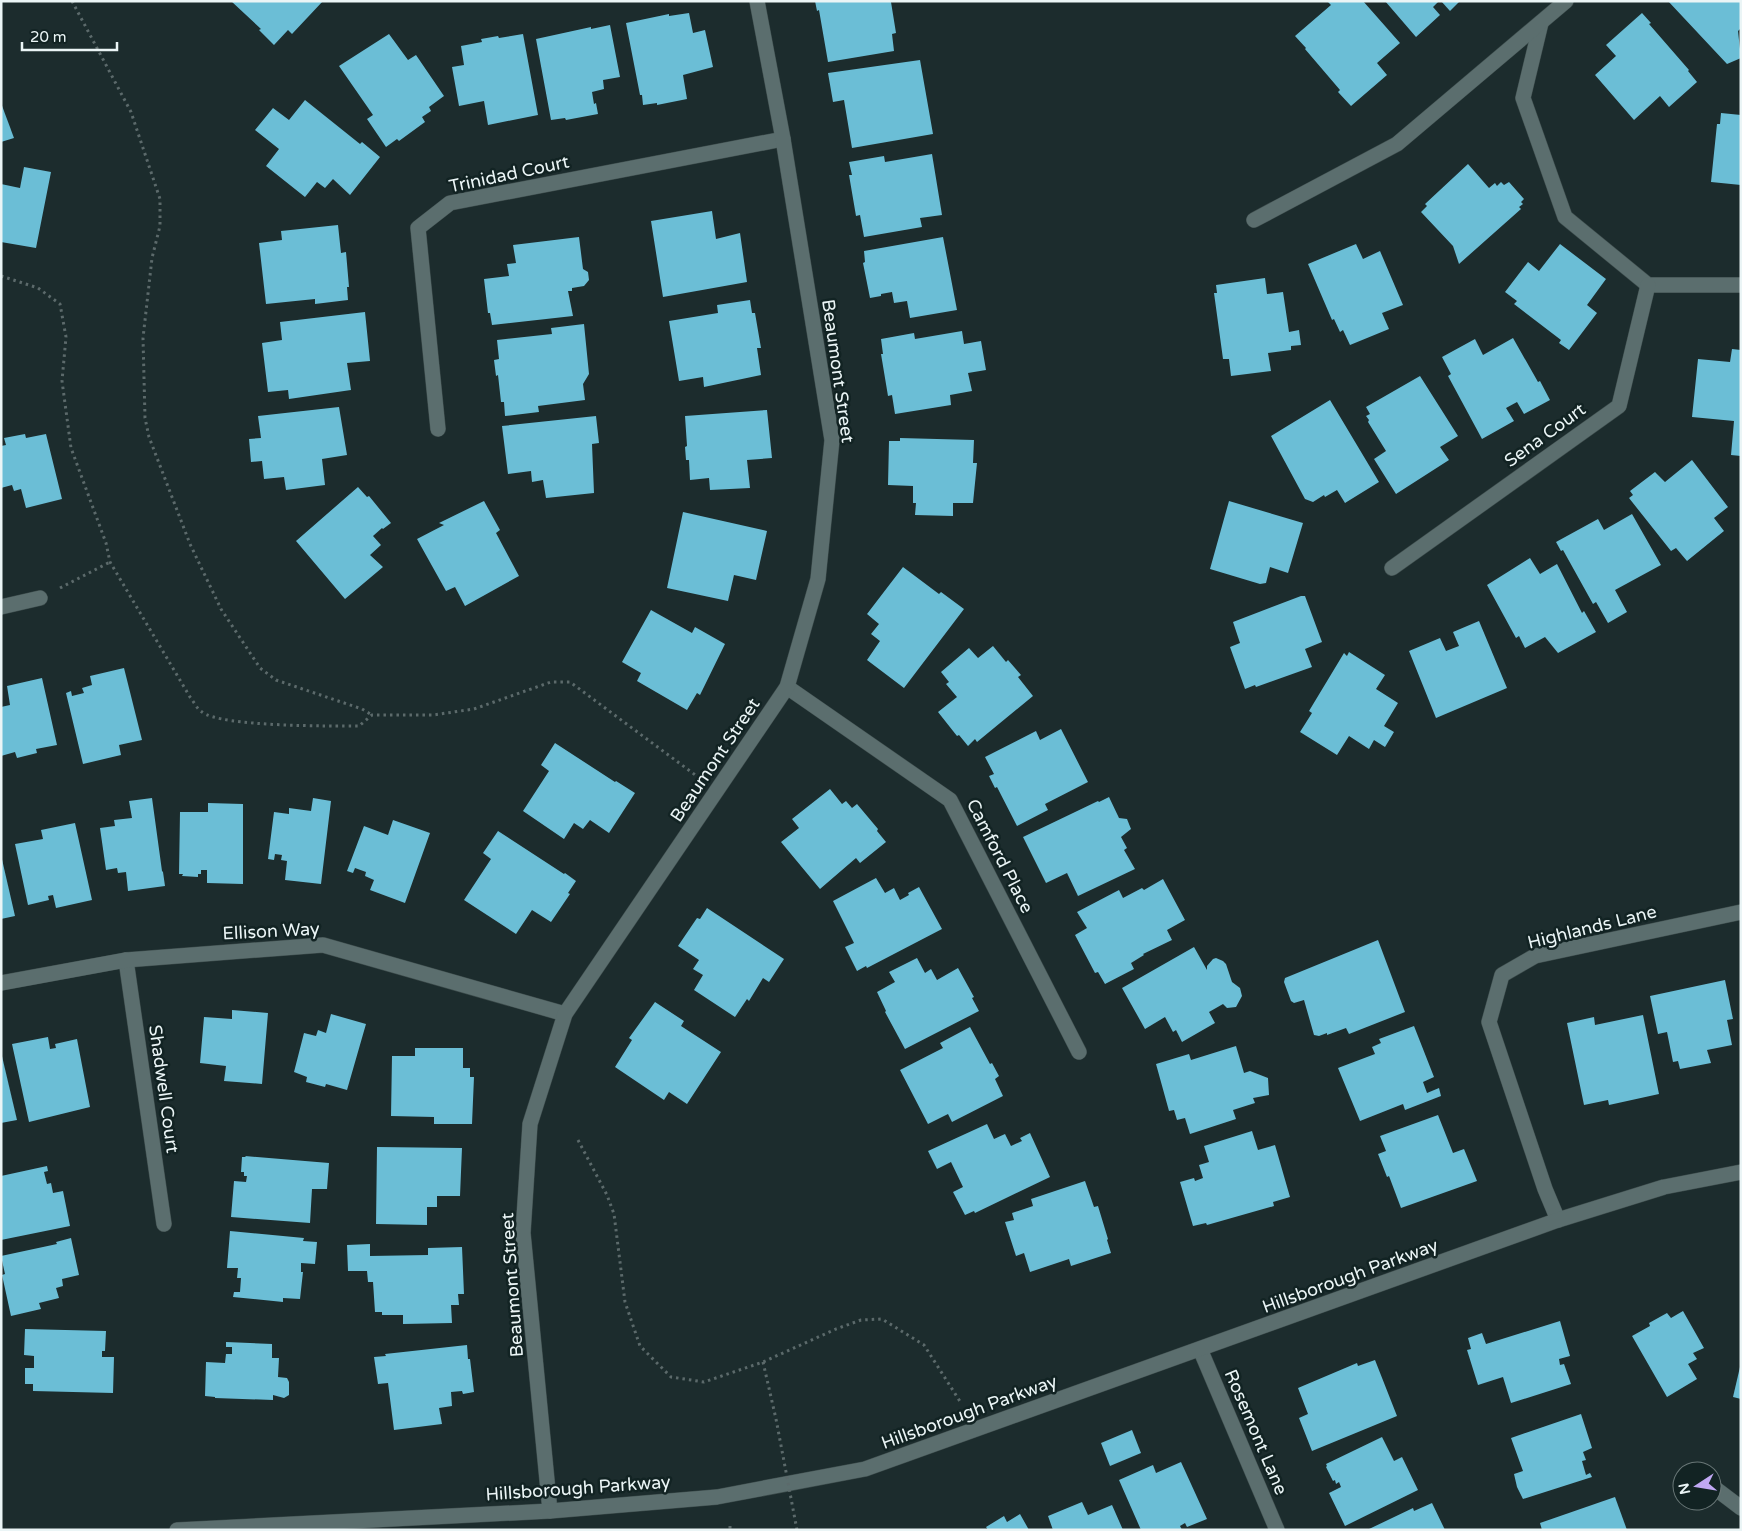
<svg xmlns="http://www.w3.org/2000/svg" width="1742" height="1531" viewBox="0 0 1742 1531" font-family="'Varela Round',sans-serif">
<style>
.building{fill:#6bbed6}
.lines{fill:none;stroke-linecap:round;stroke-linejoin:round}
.minor-casing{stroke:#3c4b4b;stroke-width:16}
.tertiary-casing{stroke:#3c4b4b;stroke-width:16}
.path{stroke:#5c6a6b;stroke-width:3;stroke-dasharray:2.5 4;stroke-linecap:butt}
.minor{stroke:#5b6e6e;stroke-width:15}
.tertiary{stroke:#5b6e6e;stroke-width:15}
.path-bridge{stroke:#5c6a6b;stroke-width:3;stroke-dasharray:2.5 4;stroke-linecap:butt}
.labels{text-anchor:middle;stroke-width:5;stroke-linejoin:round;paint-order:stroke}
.street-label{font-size:18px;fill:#ebf5f6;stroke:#122323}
</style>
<rect width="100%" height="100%" fill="#1c2c2d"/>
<!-- building -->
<g class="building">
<path d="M231 1H323L292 34 288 30 274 45 259 30 261 29Z"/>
<path d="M815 1 891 2 896 33 892 34 894 51 828 62 819 10 817 11Z"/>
<path d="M1327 1H1363L1400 43 1377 63 1387 75 1351 106 1338 92 1340 90 1305 49 1306 48 1295 36 1331 5Z"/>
<path d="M1385 1H1439L1433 7 1440 15 1416 37Z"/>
<path d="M1441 1H1460L1450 11Z"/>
<path d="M1668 1H1741V28L1738 31 1741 58 1727 64Z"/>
<path d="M689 13 693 33 705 30 713 67 683 75 687 99 657 105V103L643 105 642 95H640L626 23 669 14V16Z"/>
<path d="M1642 13 1651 23 1649 24 1689 70 1688 71 1697 82 1669 107 1660 96 1634 120 1595 75 1616 56 1606 45Z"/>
<path d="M610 25 620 77 603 80 604 89 592 92 594 104 596 103 598 114 566 120 565 118 551 120 536 39 591 27V29Z"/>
<path d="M389 34 408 60 416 55 444 96 429 107 431 111 422 117 425 122 399 141 397 139 386 147 367 119 373 115 339 66Z"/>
<path d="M523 34 538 115 488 125 484 101 459 106 452 67 464 65 461 46 482 42 481 39 498 36 499 38Z"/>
<path d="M920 60 933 134 852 148 844 100 833 102 828 73Z"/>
<path d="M305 100 360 144 362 142 380 157 350 195 333 179 325 188 317 182 305 197 266 166 279 149 255 130 273 108 289 120Z"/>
<path d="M1 103 14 138 1 142Z"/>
<path d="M1721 113 1741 115V185L1711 182 1717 124H1720Z"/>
<path d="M932 154 942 215 920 218 922 227 864 237 860 215 856 216 849 175H852L849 162 884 156 885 162Z"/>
<path d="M1468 164 1489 188 1495 183 1497 186 1501 182 1504 185 1509 182 1524 199 1521 202 1523 204 1519 207 1521 209 1459 264 1453 246 1421 212 1427 206 1425 204Z"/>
<path d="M24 167 51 172 36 248 1 242V184L20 188Z"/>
<path d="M712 211 716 239 740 233 747 282 663 297 651 221Z"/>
<path d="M338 225 341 253 346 252 349 287H347L348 300 315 304V299L266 304 259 243 282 240 281 231Z"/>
<path d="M579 237 583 269 588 272 589 280 584 286 572 288V291H568L573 316 492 325 490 313H488L484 279 509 276 507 264 516 263 513 245Z"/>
<path d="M943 237 957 310 910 318 907 301 894 303 892 292 881 294V296L870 298 863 263 865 262 864 251Z"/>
<path d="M1356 244 1363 259 1380 251 1403 305 1382 313 1389 329 1350 345 1343 330 1340 332 1334 319 1332 320 1308 264Z"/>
<path d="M1560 244 1606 279 1587 305 1597 313 1569 350 1559 343 1561 340 1514 304 1517 301 1505 292 1528 262 1539 271Z"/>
<path d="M1265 278 1267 294 1283 292 1289 332 1299 330 1301 345 1291 346V350L1268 353 1271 371 1231 376 1229 359H1223L1214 293H1217L1216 285Z"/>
<path d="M750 300 752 313H755L761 348H757L761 375 704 387 703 377 679 381 669 321 718 313 717 305Z"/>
<path d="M365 312 370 361 347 363 351 390 289 399 288 390 268 392 262 343 282 340 280 322Z"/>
<path d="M584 324 589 374 583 384 585 400 538 406 539 412 505 416 504 402H501L498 375 496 376 494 360 499 359 497 340 552 334 551 328Z"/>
<path d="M962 331 964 344 981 341 986 370 968 373 972 391 950 395 951 405 895 414 892 395 888 396 881 354H883L881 339 914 333 915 339Z"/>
<path d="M1513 338 1538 382 1540 381 1550 400 1524 414 1517 402 1506 408 1514 421 1482 439 1448 376 1451 374 1442 357 1475 339 1483 355Z"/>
<path d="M1732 349 1741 350V456L1731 455 1734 421 1692 417 1698 359 1730 362Z"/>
<path d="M1420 376 1458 436 1440 447 1449 460 1396 494 1374 459 1386 451 1368 422 1369 420 1366 416 1370 414 1366 407Z"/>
<path d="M1330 400 1379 482 1345 503 1337 490 1325 497 1324 495 1313 502 1305 499 1271 436Z"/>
<path d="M339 407 347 455 322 459 325 485 286 490 284 477 264 479 262 461 251 462 249 439 261 438 258 416Z"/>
<path d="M767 410 772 458 747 460 750 488 710 490 709 478 690 480 689 460H686L685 447 687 446 685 416Z"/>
<path d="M596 416 599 443 592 444 594 493 546 498 543 480 532 482 531 471 508 474 502 426Z"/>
<path d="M25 434 26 438 46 434 62 499 26 508 21 489 14 491 12 485 1 488V446L6 445 4 438Z"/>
<path d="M900 438 974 440 973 463H977L973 503H953V516L915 515 916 503H913V486L888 485 889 441H900Z"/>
<path d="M1692 460 1728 507 1714 518 1724 531 1687 561 1676 548 1671 551 1629 498 1633 495 1630 491 1655 472 1665 482Z"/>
<path d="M358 487 367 497 369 496 391 523 383 529 382 528 373 536 381 545 370 555 383 567 345 599 296 541Z"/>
<path d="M484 501 500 530 496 533 519 576 465 606 455 587 446 591 417 539 444 525 439 523Z"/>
<path d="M1229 501 1303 523 1288 573 1270 567 1266 583 1260 584 1210 569Z"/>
<path d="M683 512 767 531 756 580 734 575 728 601 667 588Z"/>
<path d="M1632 514 1661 565 1615 590 1627 612 1608 623 1596 602 1593 604 1563 550 1561 551 1556 542 1598 519 1604 530Z"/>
<path d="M1530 558 1540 574 1557 564 1582 613 1584 611 1596 632 1558 653 1545 637 1525 648 1519 636 1516 638 1487 585Z"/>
<path d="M903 567 939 594 941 592 964 609 904 688 867 660 880 641 871 634 879 624 867 614Z"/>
<path d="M1301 596H1305L1322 642 1305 649 1312 667 1256 687 1255 685 1245 689 1230 647 1240 643 1233 622Z"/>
<path d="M651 610 692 633 695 627 725 644 700 695 697 693 687 710 637 681 641 673 622 662Z"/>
<path d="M1479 621 1507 688 1436 718 1409 651 1440 638 1446 651 1459 646 1453 632Z"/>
<path d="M993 646 1006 662 1008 660 1021 675 1018 677 1033 696 977 742 975 739 968 746 959 735 957 736 938 712 957 697 946 684 949 682 941 672 969 648 978 658Z"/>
<path d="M1349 652 1385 675 1376 689 1398 703 1384 726 1394 732 1385 747 1374 740 1369 749 1349 736 1337 755 1300 732 1312 713 1309 711 1344 653 1347 656Z"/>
<path d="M124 668 142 740 119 745 121 755 83 764 66 693 71 691 72 696 84 693 82 688 92 685 90 676Z"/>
<path d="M42 678 57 745 36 749 37 753 17 758 15 752 1 756V707L10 705 7 686Z"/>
<path d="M1061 729 1088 782 1045 804 1048 810 1017 826 997 787 995 788 989 776 994 774 985 757 1036 731 1040 740Z"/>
<path d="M555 743 615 782 616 781 635 793 609 833 590 820 583 829 574 823 564 839 523 811 549 771 541 765Z"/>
<path d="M830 789 842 804 846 801 852 808 857 804 878 829 877 831 886 842 860 863 856 858 820 889 781 842 799 828 792 819Z"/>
<path d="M1109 797 1119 818 1127 819 1131 829 1121 837 1127 848 1124 850 1135 869 1078 896 1067 873 1046 883 1023 837 1098 801 1099 802Z"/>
<path d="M152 798 162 871 163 872 165 886 128 891 126 872 118 873 117 868 106 870 100 828 115 826 114 820 132 818 129 801Z"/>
<path d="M313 798 331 801 321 884 285 880 287 861 281 860 282 855 275 854 274 860 268 859 274 812 289 814V808L311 811Z"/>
<path d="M208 803 243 804V884L207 883V870H201V874H198V877L182 876 183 874H179L180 812H208Z"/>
<path d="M393 820 430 833 405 903 370 890 374 880 365 876 366 872 355 868 353 873 347 871 364 826 388 835Z"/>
<path d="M75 823 92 900 56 908 53 895 48 896 49 900 28 905 15 844 43 839 41 830Z"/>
<path d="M498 831 564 874 565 873 576 881 568 893 570 894 551 922 532 910 516 934 464 900 491 859 483 853Z"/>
<path d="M1 855 15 916 1 919Z"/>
<path d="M876 878 885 893 894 888 900 900 909 895 908 893 919 887 942 929 867 968 866 966 857 971 845 947 854 943 833 901Z"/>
<path d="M1163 879 1185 920 1167 930 1172 940 1143 954 1144 955 1131 963 1134 969 1105 984 1098 972 1095 973 1075 935 1087 928 1077 912 1119 890 1123 898 1142 888 1144 890Z"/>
<path d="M707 908 784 959 769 982 763 978 749 1001 747 999 735 1017 694 990 703 975 693 969 699 960 678 946 697 918 700 919Z"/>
<path d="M1378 940 1405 1012 1349 1034 1346 1028 1327 1035V1033L1319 1036 1314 1035 1304 1000 1294 1003 1291 1001 1284 982 1285 978Z"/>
<path d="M1194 947 1207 970V966L1213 959 1216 958 1223 961 1226 964 1232 982 1240 988 1242 996 1236 1007 1227 1008 1223 1004 1209 1012 1215 1023 1182 1042 1176 1030 1173 1032 1165 1017 1145 1029 1122 988Z"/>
<path d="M917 958 925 973 931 969 937 980 958 968 974 997 972 998 979 1011 905 1049 885 1012 886 1011 877 992 895 982 889 972Z"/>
<path d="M1725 980 1733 1019 1727 1020 1732 1045 1707 1050 1711 1063 1680 1069 1678 1061 1673 1062 1667 1032 1658 1034 1650 996Z"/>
<path d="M655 1002 684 1021 681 1026 721 1052 687 1104 669 1092 664 1100 615 1067 632 1040 629 1038Z"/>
<path d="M232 1010 268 1013 262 1084 224 1081 226 1066 200 1063 204 1017 232 1019Z"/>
<path d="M331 1014 366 1024 347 1090 326 1084 325 1087 306 1082 307 1077 294 1072 304 1033 316 1036 318 1030 326 1033Z"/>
<path d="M1643 1015 1659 1094 1609 1105 1608 1100 1584 1105 1567 1023 1594 1017 1595 1025Z"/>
<path d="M1414 1026 1434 1077 1423 1082 1427 1093 1439 1088 1441 1096 1405 1110 1403 1104 1360 1121 1338 1068 1375 1054 1372 1047 1381 1043 1379 1039Z"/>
<path d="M970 1027 990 1064 992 1063 999 1076 995 1079 1003 1096 952 1122 948 1114 928 1124 900 1070 943 1048 940 1043Z"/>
<path d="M48 1037 50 1049 56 1048 55 1044 77 1039 90 1107 29 1122 12 1044Z"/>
<path d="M1236 1046 1244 1073 1250 1071 1268 1078 1269 1095 1253 1098 1255 1103 1233 1110 1236 1119 1190 1134 1185 1118 1177 1120 1174 1110 1169 1111 1156 1064 1189 1054 1191 1060Z"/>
<path d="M415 1048H463V1068H470V1077H474L472 1124H434V1117L391 1116 392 1056H415Z"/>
<path d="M1 1052 17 1120 1 1123Z"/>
<path d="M1438 1115 1453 1153 1464 1149 1477 1181 1401 1208 1389 1176 1387 1177 1378 1154 1386 1151 1380 1136Z"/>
<path d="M987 1124 994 1139 1005 1134 1011 1146 1022 1141 1020 1138 1030 1133 1050 1177 975 1213 974 1211 965 1215 953 1192 963 1187 951 1162 937 1169 928 1151Z"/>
<path d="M1252 1131 1258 1150 1275 1145 1290 1197 1273 1202 1274 1206 1207 1225 1206 1223 1193 1226 1180 1182 1194 1178 1195 1181 1203 1178 1199 1165 1209 1162 1204 1146Z"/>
<path d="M377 1147 462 1148 460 1196H437V1207H427V1225L376 1224Z"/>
<path d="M245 1156 329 1163 327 1189H312L310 1223 231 1217 234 1181 246 1182 247 1176H244V1172H241L242 1157H246Z"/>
<path d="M47 1166 48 1171 44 1172 47 1184 51 1183 53 1193 63 1191 70 1226 1 1240V1176Z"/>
<path d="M1085 1181 1094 1207 1098 1206 1108 1239 1107 1240 1111 1253 1071 1266 1069 1259 1030 1272 1024 1253 1016 1256 1005 1222 1014 1220 1012 1213 1033 1206 1031 1199Z"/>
<path d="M230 1231 304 1238 303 1241 317 1242 315 1264 301 1263V1272H303L300 1299 283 1298V1302L233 1297 234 1292H240L241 1278H237L238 1268H227Z"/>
<path d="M71 1238 79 1275 62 1279 63 1286 56 1288 59 1298 39 1303 41 1309 11 1316 2 1275 5 1274 1 1256 57 1244 56 1242Z"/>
<path d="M370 1244V1256L428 1255V1248L462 1247 464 1294H458L459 1305H451L452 1323 403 1324V1315H382V1312H375L373 1282H368L367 1271H348L347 1245Z"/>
<path d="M1683 1311 1704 1348 1693 1353 1697 1359 1688 1364 1697 1379 1667 1397 1632 1336 1650 1326 1649 1323 1667 1313 1671 1318Z"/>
<path d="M1560 1321 1570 1356 1559 1359 1560 1365 1564 1364 1571 1384 1511 1403 1503 1377 1478 1385 1467 1350 1471 1349 1468 1338 1482 1333 1486 1344Z"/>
<path d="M25 1329 106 1331 105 1351H102V1357H114L113 1393 33 1391V1384H25V1368H34V1356L24 1355Z"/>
<path d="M226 1342 272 1344V1358H279L278 1377 287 1378 289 1382V1395L284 1398 273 1395V1400L215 1398V1397L205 1396 206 1362 225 1363 226 1354H232V1347H226Z"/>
<path d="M467 1345 468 1359H470L474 1392 463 1394 462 1391 451 1392 452 1406 439 1408 442 1424 394 1430 388 1383 378 1384 374 1357 386 1356 385 1354Z"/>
<path d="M1375 1360 1397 1416 1312 1451 1299 1418 1308 1414 1298 1388 1357 1363 1358 1366Z"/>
<path d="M1740 1367H1741V1399L1733 1397Z"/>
<path d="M1581 1414 1592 1448 1583 1452 1586 1460 1582 1461 1586 1475 1590 1473 1592 1477 1523 1499 1517 1487 1514 1474 1523 1471 1511 1438Z"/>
<path d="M1132 1430 1141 1453 1110 1466 1101 1443Z"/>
<path d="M1382 1437 1394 1461 1402 1457 1418 1490 1345 1526 1329 1493 1341 1487 1339 1482 1336 1484 1335 1480 1333 1481 1326 1467 1327 1466 1326 1464Z"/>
<path d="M1181 1462 1207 1519 1187 1527 1185 1523 1180 1526 1182 1530H1141L1119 1480 1153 1465 1156 1473Z"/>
<path d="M1615 1497 1627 1530H1542L1540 1523Z"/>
<path d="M1082 1502 1088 1515 1112 1505 1123 1530H1053L1048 1516Z"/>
<path d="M1432 1503 1445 1530H1367L1413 1508 1414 1511Z"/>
<path d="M1020 1514 1029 1530H988L986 1527 1004 1516 1007 1522Z"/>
</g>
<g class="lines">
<defs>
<g id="minor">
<path d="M1541 23 1523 98 1565 217 1648 285H1741"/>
<path d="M1254 220 1397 144 1566 1"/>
<path d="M438 429 418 228 450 203 783 139"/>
<path d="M1392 568 1619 406 1648 285"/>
<path d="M1 607 40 598"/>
<path d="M787 687 950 800 1079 1052"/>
<path d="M126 960 164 1224"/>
<path d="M1 983 126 960 323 945 565 1014"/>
<path d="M1558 1220 1545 1189 1489 1022 1502 975 1535 956 1741 912"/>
<path d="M1200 1349 1277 1530"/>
<path d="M1712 1486 1741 1508"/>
<path d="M550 1511 523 1233 530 1124 565 1014 787 687 818 579 832 440 783 139 757 1"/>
</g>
<path id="tertiary" d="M177 1530 550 1511 717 1497 865 1469 1558 1220 1664 1187 1741 1172"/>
</defs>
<!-- minor casing -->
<use href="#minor" class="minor-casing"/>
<!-- tertiary casing -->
<use href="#tertiary" class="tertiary-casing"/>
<!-- path -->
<g class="path">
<path d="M72 1 131 112 160 199V226L152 258 143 338 145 418 149 437 190 544 221 609 260 668 276 680 362 709 372 715"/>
<path d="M1 276 38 288 60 304 66 337 62 381 71 448 106 543 110 562 190 697C194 702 197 709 202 712 221 727 331 726 359 726L372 715H433L474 709 551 682H570L698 777"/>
<path d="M60 588 110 562"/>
<path d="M578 1140 607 1195 614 1214 625 1302 640 1346 671 1377 704 1382 763 1362 836 1329 861 1320 882 1319 924 1345 961 1403"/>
<path d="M763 1362 776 1419"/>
<path d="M730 1526V1530"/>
</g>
<!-- minor -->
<use href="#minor" class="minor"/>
<!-- tertiary -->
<use href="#tertiary" class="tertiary"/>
<!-- path-bridge -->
<path class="path-bridge" d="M776 1419 797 1530"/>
</g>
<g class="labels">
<!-- street labels -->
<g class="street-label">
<text transform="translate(509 174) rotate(-12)" y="6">Trinidad Court</text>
<text transform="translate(838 371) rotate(82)" y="6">Beaumont Street</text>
<text transform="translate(1545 435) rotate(-36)" y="6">Sena Court</text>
<text transform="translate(715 760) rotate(-56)" y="6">Beaumont Street</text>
<text transform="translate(1000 856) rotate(63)" y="6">Camford Place</text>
<text transform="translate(1592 927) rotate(-14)" y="6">Highlands Lane</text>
<text transform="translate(271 931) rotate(-3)" y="6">Ellison Way</text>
<text transform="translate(164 1089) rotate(82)" y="6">Shadwell Court</text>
<text transform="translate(1350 1276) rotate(-20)" y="6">Hillsborough Parkway</text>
<text transform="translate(512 1285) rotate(-94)" y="6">Beaumont Street</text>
<text transform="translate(969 1412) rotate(-20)" y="6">Hillsborough Parkway</text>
<text transform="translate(1256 1432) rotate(67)" y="6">Rosemont Lane</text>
<text transform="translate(578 1488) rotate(-4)" y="6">Hillsborough Parkway</text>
</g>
</g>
<!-- border -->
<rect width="1742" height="1531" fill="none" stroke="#ebf5f6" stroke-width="5"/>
<!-- north arrow -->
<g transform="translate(1697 1486) rotate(258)"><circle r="24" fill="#122323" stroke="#697777"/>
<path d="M0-4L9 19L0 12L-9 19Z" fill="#c0a8f3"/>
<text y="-8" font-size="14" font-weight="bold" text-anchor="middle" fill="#ebf5f6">N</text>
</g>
<!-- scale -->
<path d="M22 42v8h95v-8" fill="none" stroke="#ebf5f6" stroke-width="2.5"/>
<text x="30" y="42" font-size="15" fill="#ebf5f6" stroke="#122323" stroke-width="4" paint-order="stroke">20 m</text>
</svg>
